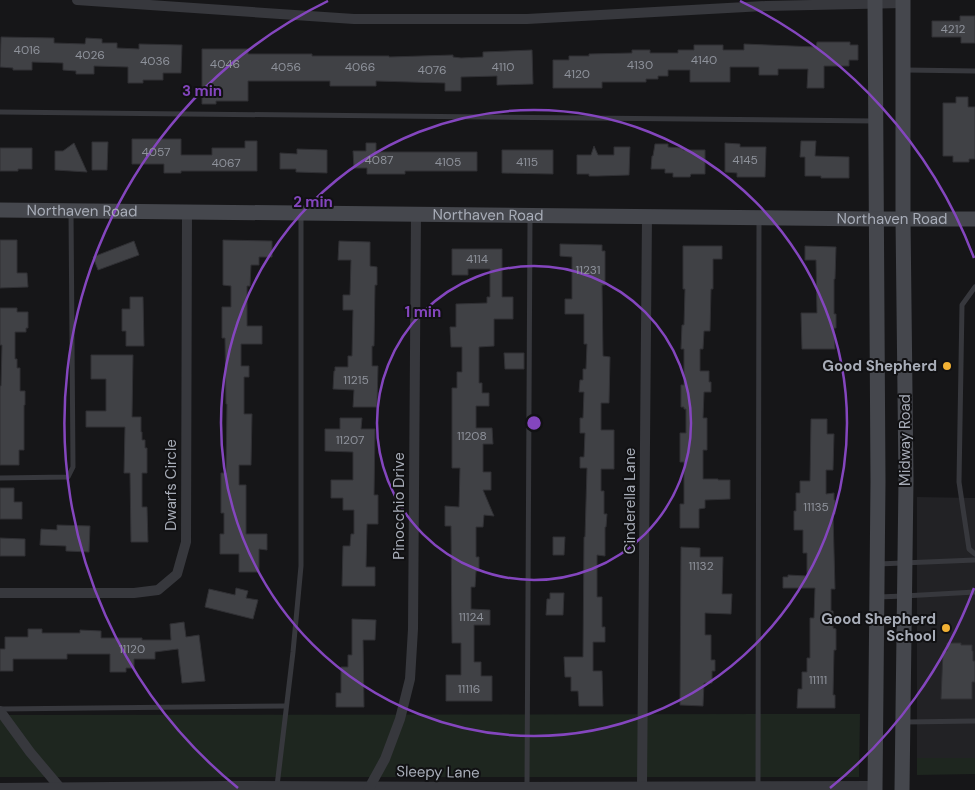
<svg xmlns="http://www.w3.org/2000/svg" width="975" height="790" viewBox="0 0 975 790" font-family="'DM Sans',sans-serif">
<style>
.built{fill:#222225}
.green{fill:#1e261f}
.building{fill:#404145;stroke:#303034}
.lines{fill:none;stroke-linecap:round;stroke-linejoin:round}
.lane{stroke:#37383d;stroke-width:5}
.street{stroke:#37383d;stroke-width:10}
.secondary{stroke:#45474d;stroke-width:15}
.ring{fill:none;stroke:#8446be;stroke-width:2.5}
.poi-dot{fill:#f2b134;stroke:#111113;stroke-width:2}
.labels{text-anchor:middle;stroke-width:4;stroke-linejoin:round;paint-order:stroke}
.number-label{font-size:12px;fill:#8e929b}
.street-label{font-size:15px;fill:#a8adb8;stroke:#111113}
.poi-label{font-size:15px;font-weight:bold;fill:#a8adb8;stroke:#111113;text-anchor:end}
.centre{fill:#8446be;stroke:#111113;stroke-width:2.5}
.ring-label{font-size:15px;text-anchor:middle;font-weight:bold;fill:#8446be;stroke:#111113;stroke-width:4;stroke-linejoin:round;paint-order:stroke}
</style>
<rect width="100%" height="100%" fill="#161618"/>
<!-- built -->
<path class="built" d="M917 497 975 498V758H917Z"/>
<!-- green -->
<g class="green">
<path d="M860 714 859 777H0V715Z"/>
<path d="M917 758H975V774L917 775Z"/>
</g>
<!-- building -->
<g class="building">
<path d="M960 16H975V43H961V37H932V21H960Z"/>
<path d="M1 37 54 38V43L85 44 86 38 102 39V43H117V48L139 49V44L182 45 181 73H163V80H143V83H128V67L94 66V74H76V71L63 70V63L32 62V70H13V68L0 67Z"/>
<path d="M817 42H850V45H858V60H849V66H824V88H807L808 69H778V75H759V67H730V82H690V70H668V76H658V79H646V82H602V88H553V60H569V56H589V54L632 53V50H650V53H678V50H694V45H723V50H744V44L816 47Z"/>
<path d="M202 49H248V54H312V56H389V57L453 55V57L461 58 483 57V52L532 50 533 84 497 85V76L461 77V91H445V83L376 81V86H330V81H248V101H216V104H202Z"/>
<path d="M956 97H968V107H975V159H969V162H953V156H943V103H956Z"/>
<path d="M132 139H181V155H212V148H245V141H257V171H181V173H164V164H132Z"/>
<path d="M801 141H816L815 156 849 157V178H821V176H805V157H800Z"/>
<path d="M92 142H108L107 170H92Z"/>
<path d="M74 143 87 172 55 170V151H63Z"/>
<path d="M366 143H376V152H477V171H405V174H367V168H354L353 151H366Z"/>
<path d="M725 143 740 144V147H766L765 177H737V173L725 172Z"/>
<path d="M655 144H668V147L683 148V150H705V174H691L690 177H673V173H665V169H651L652 156H653Z"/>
<path d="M594 146 598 155H614V147H630L629 175 598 176H589V174H577V155H591Z"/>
<path d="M0 148H32V169H18V171H0Z"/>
<path d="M297 149 327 150V173L296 172V169H280V153L297 154Z"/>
<path d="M502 150H553V174L502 173Z"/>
<path d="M0 240H17V273H27L28 287 0 288Z"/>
<path d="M223 240 272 241V257H259V265H251L250 286H247V326H262V344H241V366H249V377H244V414H252L251 465H239V485H246V534H267V550L259 549V572H239V554H220V534H224V513H221V473H226L227 404H226L225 338H222V307H231V286L223 285Z"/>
<path d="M134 241 139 255 98 270 93 257Z"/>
<path d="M339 241 370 242V266L377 267V285H375L374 346H372V366H378L377 407H353L354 390 333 389 334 371H335V367H348V356H352L353 310H343V295H350L351 260H338Z"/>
<path d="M560 244 602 245V251H605V285H602L603 356 610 357 609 403H601V430H614V469H601V491H604V514H607L606 527H605V556L597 555V597H602V627H605V642H593V671H602L603 706H579L578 691H571V677H565L564 657H583L584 537H585L587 468H580V457H584L585 433H580V418H583L584 392H579L580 380H583V369H586L587 344H584V314H565V299H572V257L560 256Z"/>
<path d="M683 246H722V259H713V289H711L710 331H704L703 349H700V371H709V382H711V392H704L703 418H707V450H703V479H718V480H730V499L705 500V508L699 509V528H680V504H684V462H680V433H686V409H684V407H681V385H684V349H681L682 325H684L685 289H683Z"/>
<path d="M805 246 836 247 835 279H834V314H836V328H834L835 349H802L801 313H817L816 260H805Z"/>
<path d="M452 249H502V297H513V319H494V346L479 347V383H482V393H489V406H476V428H492L493 444H483V472H491V490H483L494 516 484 515 483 527H476V557H479V571H476L475 587H471V609L490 610V625H474V662H481V676H492V701H446V675H461V643H452L451 526H445V506L459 507 460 468H452V388H457V372H462V347H451L450 327H456V304L487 303V297H490V269H468V275H452Z"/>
<path d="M130 297H143L144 346H126V331H122V309H130Z"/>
<path d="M0 308H17V312H28V328H26V332H15V359H17V368H20V391H25V405H24V450H19V465H0V386H1L2 345H0Z"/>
<path d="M504 353H524V369H505Z"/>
<path d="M91 355H133L132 417H141V432H142V440H145V448H147V473H142V507H147L148 542H131L130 473H124L125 427H86V411H106V379H91Z"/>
<path d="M340 418H362L361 429H375L374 495H378V524H367L366 567H375V586H342L343 546H350L351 534H354V510H343V498H331V480H353V452L325 451V429H340Z"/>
<path d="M811 419H827V434H834L833 470H826V494L834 493V500H835V514H833L835 589H831V611H833V628L836 629V650H834L833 695H835V708H797L798 689H802V672H807V658H810V618H814L815 588H783V577H788V575L807 576V553H803V530H794V511H796V493H800V481H810Z"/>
<path d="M0 488H14V502H22V519H0Z"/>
<path d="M57 525 90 526 89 552 66 551V546L40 545 41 529 57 530Z"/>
<path d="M553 537H565L564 555H553Z"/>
<path d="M0 538 25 539V556H0Z"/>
<path d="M681 547 700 548V557H723L722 594H732L731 614 705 613V635H711V660H715V671H712V683H704L703 706 680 705Z"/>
<path d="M236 588 248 591 246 598 258 600 253 619 205 607 209 589 235 595Z"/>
<path d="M550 593H564L563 615H546L547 599H550Z"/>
<path d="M352 619 376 620 375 640H363L364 707H336V693H341V667H348V655H352Z"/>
<path d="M184 622 186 637 199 635 205 681 182 683 178 649 155 652V659H134V668H126V672H110V654H67V659H13V671H0V649H5V637H28V629H42V633H80V630L101 631V638H142V640H171L170 624Z"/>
<path d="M947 643H961V645H972V651H973V661H975V682H972V699H941L943 651H947Z"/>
</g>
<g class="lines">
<!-- lane -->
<g class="lane">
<path d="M906 70 975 71"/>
<path d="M0 112 874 121"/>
<path d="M975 287 962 305 959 482 969 549 975 554"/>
<path d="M0 478 68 477 73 467 71 212"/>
<path d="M878 564 975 560"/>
<path d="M878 597 904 596 975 592"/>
<path d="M0 709 286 706"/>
<path d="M906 722 975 721"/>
<path d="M277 786 293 652 301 566V214"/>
<path d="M758 786 759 220"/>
<path d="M527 787 530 218"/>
</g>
<!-- street -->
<g class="street">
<path d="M77 0 354 19H527L766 6 903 3"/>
<path d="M0 593H134L158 590 177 574 186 542 187 212"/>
<path d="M0 711 30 752 62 790"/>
<path d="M642 787 647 216"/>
<path d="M0 788 225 786 478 787 875 786"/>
<path d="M368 790 385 759 400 719 410 679 413 629 416 214"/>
</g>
<!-- secondary -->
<g class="secondary">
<path d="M875 0 878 481 875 790"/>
<path id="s1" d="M0 210 875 219H975"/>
<path d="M902 790 906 480 903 219V0"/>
</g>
</g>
<!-- distance rings -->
<g class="ring">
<circle cx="534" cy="423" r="157"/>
<circle cx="534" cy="423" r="313"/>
<path d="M974 588A470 470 0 0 1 830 788M238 788A470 470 0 0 1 328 1M740 1A470 470 0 0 1 974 258"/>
</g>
<!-- markers -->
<g class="poi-dot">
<circle cx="947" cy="366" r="5"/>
<circle cx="946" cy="628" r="5"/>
</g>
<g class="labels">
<!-- number labels -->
<g class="number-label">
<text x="953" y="33">4212</text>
<text x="27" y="54">4016</text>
<text x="90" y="59">4026</text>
<text x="704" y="64">4140</text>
<text x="155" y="65">4036</text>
<text x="225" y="68">4046</text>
<text x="640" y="69">4130</text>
<text x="286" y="71">4056</text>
<text x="360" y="71">4066</text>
<text x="503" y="71">4110</text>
<text x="432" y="74">4076</text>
<text x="577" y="78">4120</text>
<text x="156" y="156">4057</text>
<text x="379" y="164">4087</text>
<text x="745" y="164">4145</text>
<text x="448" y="166">4105</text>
<text x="527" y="166">4115</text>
<text x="226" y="167">4067</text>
<text x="477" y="263">4114</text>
<text x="588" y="274">11231</text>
<text x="356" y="384">11215</text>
<text x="472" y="440">11208</text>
<text x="350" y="444">11207</text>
<text x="816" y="511">11135</text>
<text x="701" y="570">11132</text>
<text x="471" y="621">11124</text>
<text x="132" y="653">11120</text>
<text x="818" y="684">11111</text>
<text x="469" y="693">11116</text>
</g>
<!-- street labels -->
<g class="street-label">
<text dy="5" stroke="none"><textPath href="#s1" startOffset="82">Northaven Road</textPath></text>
<text dy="5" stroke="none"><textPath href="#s1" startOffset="488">Northaven Road</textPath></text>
<text dy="5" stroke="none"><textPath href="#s1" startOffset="892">Northaven Road</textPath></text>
<text transform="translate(905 440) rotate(-90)" y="5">Midway Road</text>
<text transform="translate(171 485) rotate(-90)" y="5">Dwarfs Circle</text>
<text transform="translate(630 501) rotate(-90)" y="5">Cinderella Lane</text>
<text transform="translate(399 506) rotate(-90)" y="5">Pinocchio Drive</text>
<text transform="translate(438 772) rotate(1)" y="5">Sleepy Lane</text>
</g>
<!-- poi labels -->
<g class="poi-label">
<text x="937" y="371">Good Shepherd</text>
<text x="936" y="624">Good Shepherd<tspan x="936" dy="17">School</tspan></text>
</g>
</g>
<circle cx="534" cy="423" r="8" class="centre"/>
<g class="ring-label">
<text x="202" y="96">3 min</text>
<text x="313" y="207">2 min</text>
<text x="423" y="317">1 min</text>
</g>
</svg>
